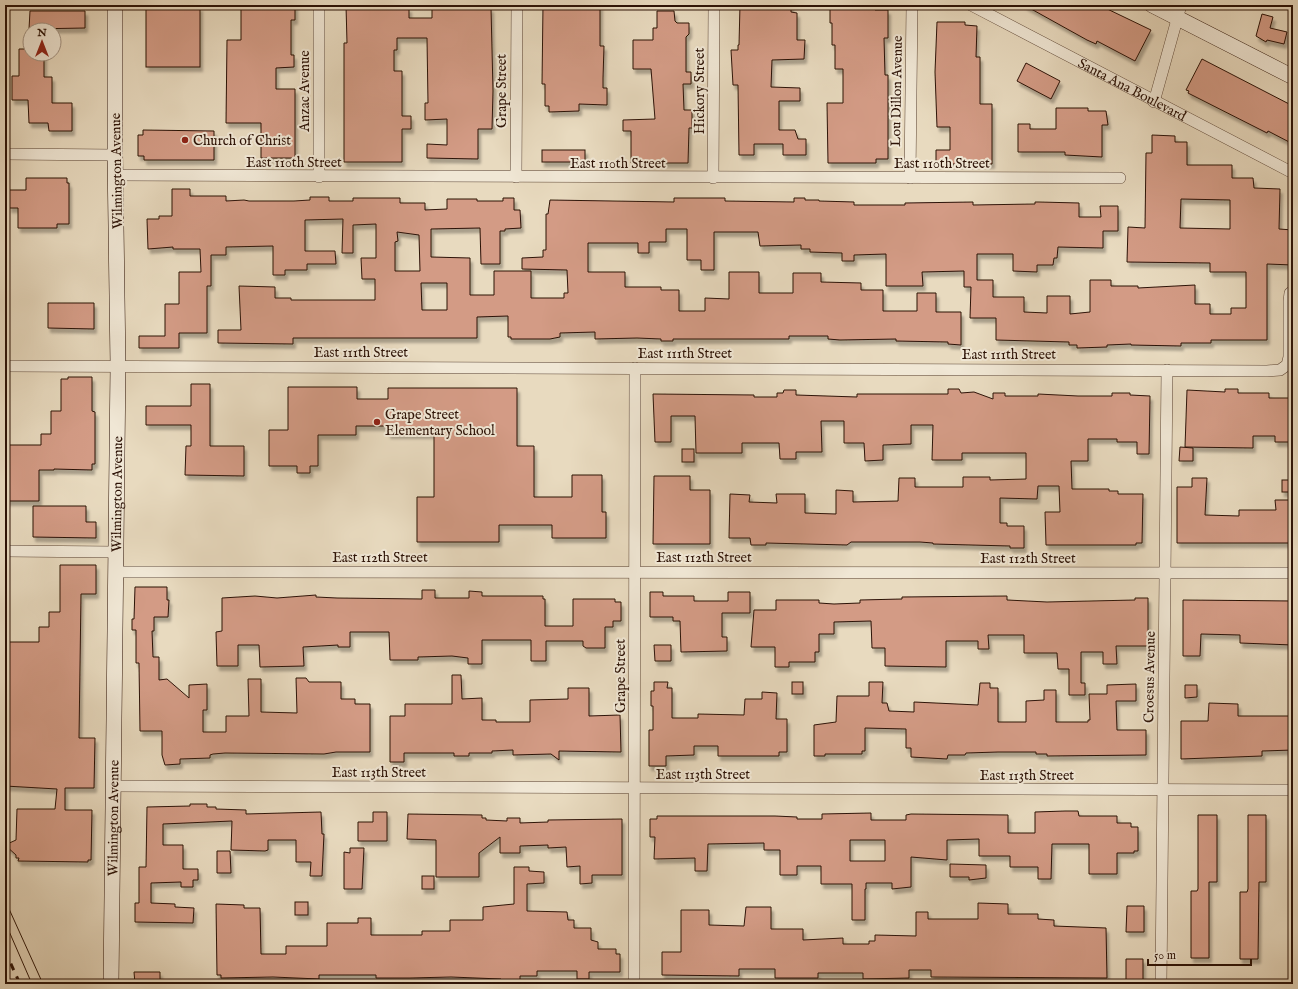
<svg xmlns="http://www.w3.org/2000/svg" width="1298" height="989" viewBox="0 0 1298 989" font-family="'IM FELL English',serif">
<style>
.building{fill:#d39b85;stroke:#2c1206;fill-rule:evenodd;filter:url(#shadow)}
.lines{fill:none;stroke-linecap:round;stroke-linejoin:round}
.street-casing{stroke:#5b4434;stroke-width:12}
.secondary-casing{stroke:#2c1206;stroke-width:16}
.street{stroke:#f0e7d5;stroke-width:11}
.secondary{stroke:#f0e7d5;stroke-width:15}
.tram{stroke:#2c1206;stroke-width:1}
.rail{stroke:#2c1206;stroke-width:3;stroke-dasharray:7 7;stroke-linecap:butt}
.poi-dot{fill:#8f2418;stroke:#f0e7d5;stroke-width:1.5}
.labels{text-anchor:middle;stroke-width:4;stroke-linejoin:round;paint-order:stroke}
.street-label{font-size:14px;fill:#2c1206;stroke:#f0e7d5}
.poi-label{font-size:14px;fill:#2c1206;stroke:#f0e7d5;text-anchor:start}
</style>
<defs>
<filter id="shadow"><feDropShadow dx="2.5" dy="4.5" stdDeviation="1" flood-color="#0004"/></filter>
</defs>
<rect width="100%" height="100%" fill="#e8dabf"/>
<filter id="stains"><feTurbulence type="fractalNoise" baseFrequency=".005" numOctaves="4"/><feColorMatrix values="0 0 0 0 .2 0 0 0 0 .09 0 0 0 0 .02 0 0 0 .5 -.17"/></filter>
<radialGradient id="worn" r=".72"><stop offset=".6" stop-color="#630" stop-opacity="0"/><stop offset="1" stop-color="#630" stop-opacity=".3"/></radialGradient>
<!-- building -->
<g class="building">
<path d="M241 5H295V20H291V55H294V67L276 68V89H295V158H261V123H226L227 40H241Z"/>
<path d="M346 5H385V8H409V18H432V5H488V8H491L493 91 492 129H478V159L427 158V144L447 145V119L425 120V103H428L427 38H397V50H394V71H402V116H411V129H402V162H344V43H347Z"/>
<path d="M543 5H600V46H604L603 78V88H607V105L579 104V111L549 112V106H545V84H542Z"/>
<path d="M740 5H791V12L797 13V40H805L804 59 772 60 771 87 800 88V101H779V130H795L798 139H806V155H783V144H754V155H739L738 85H733L731 50H738V45H739Z"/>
<path d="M847 5H875V10H888V38H884L885 75H888V159H876V163H828L827 103H843V69H835V45H832V23H830V9H847Z"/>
<path d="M1024 5H1099L1151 30 1135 61 1097 41 1096 44 1087 40Z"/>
<rect x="146" y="7" width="54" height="60"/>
<path d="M30 11H85V28L29 29Z"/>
<path d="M657 11H674L675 21 677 23H689V34L686 37V72H691V84H683L684 110H692V128H689L688 163H631V131H623V120L655 119 651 69H633V40H653V28H657Z"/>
<path d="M1262 14 1273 17 1270 28 1287 32 1284 44 1267 40 1266 42 1256 36Z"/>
<path d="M937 22H965V25L977 26 976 57H980V104H992V164H936V150H950V127H937L935 72Z"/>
<path d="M19 49H30V54H44V77H52V103H72V131H49L48 123H29L28 100H12V76H19Z"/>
<path d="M1202 59 1293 106V144L1268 131 1267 133 1188 93 1189 91 1186 90Z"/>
<path d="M1026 63 1060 81 1051 99 1017 81Z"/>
<path d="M1056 108H1088V111H1106L1108 125H1102V157L1065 155V152H1018V124H1030V129H1056Z"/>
<path d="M143 130 214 131V160H144V156H138V135H143Z"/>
<path d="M1152 135 1175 136V142H1187V165H1232V178H1253L1254 188 1280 189 1279 229 1293 230V265L1267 264V340H1211V343H1181V346L1131 345V344L1107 345V347L1077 348V345H1069V342L996 340V318H970L971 287H964V271L922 272 923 286H886V254L854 255V261H842V253L810 252V249H801V245L760 246 758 232H714V270H701V260H687V229H666V242H649V253H638V243H588V272H625V287H661V290H679V311H705V298L729 299V272H759V293H793V273H821V282L861 283V290H883V311H917V293H936V312H961V345L948 344V342L896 341V339L840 340 828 339V336H789V339H673V341H661V339L637 338 595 339V332L560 333V337L550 339H511V337H508V316L477 317V338H293V344L218 343V330H241L239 286 275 287V298H291V300H375V279H362L361 258H376V224L353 225V253H342L343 219 305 220V251H335L336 264H307V270H285V275H273V246L226 247V255H211V286H207V333H179V348H139V336H165V304H179V272H201L200 249H173V247L148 249 147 219H159V216H172V189H190V196H226V201L244 200 249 201H294L310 200V197H329V201H353V198H400V203H425V210L447 209V199H477V201H503V198H514V210H520L521 228 505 229V231H500V264H481L480 228 431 229V257L470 258V295H494V271H531V298H564V293H568L567 270 522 269V258L543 257V250H546V214H548L550 200 674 202V198H725V201L794 202V198H805V200H819V201L854 202V205H905V203L973 202V205L1035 204V202H1039L1079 203V217H1101L1100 206H1118V231H1103V248L1058 247 1057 258H1054L1053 265H1037V272L1013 271V254H977V280H993V297H1024V312L1047 313V296H1070V314L1090 312V280H1111V286H1138V288L1195 285V304H1210V314H1231V308H1246V272H1210V263L1127 262 1128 227 1145 228 1146 153H1152ZM1181 199 1230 200V229L1180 228ZM397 232 419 235 420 271H395V242L398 241ZM421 283H447V310H422Z"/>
<rect x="542" y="150" width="43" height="12"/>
<path d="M26 178H67V183H69V224H57V228H18V208H9V190H26Z"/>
<path d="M48 303H94V329L48 328Z"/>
<path d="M68 377H92V411L95 412V464H92V470L54 469V470H39V501H5V445H41V434H51V411H61V379H68Z"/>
<path d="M191 384H210V446H244V476L185 475 186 446H191V425H146V406H191Z"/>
<path d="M288 387H357V399H388V388H517V446H534V497H572V475H602V512H606V538H552V525H499V542H417V497H434V434H388V426H356V435H318V466H310V473H297V466H269V430H288Z"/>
<path d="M948 389H959L961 393 974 392 993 399V393H1005V396H1038V394L1078 396H1112V393H1130V395L1150 396 1149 454H1137V442H1117V439H1088V461H1071L1072 489H1109V491H1118V494H1143L1142 543H1136V545H1046L1045 512H1060L1059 486H1038L1037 499 1000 498V523H1007V526H1024V548H1010V546L933 544V543L920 542H851L847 545 766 543V545H751L750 538H729L730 494 750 495 749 502 777 503 776 494H805V513L836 514V490L853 491V502L898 501 899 478H915V487H963V477H990V480L1026 479V453H962V460H932L933 425H911V444L883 445V460L865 461 864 443H844V421H821L822 452H796V459H780L779 443H742V453H696L695 416H671V442H655L653 394 754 395V397H777V393H783L784 390H796V395L857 397V394H948Z"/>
<path d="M1225 389H1238V393H1269V398H1293V442H1275V436H1253V448L1185 447 1187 390 1225 392Z"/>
<path d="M1180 447 1193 448V461H1179Z"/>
<rect x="682" y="449" width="12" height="13"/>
<path d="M654 476H690V490H710V544H653Z"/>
<path d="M1192 478H1207L1205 515 1239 516V510H1276L1275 500H1290L1291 543H1177V487H1192Z"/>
<rect x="1282" y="480" width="11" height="12"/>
<path d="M33 506H86V522H96V538L33 537Z"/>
<path d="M60 565H96V594H81L79 738H95L94 788H65V810H92L91 860H88V862L18 861 19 858H16V855L5 845 16 840 17 809H55L57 789 5 786V642H39V627H49V612H60Z"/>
<path d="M135 587H167V600H169L168 617H154V631H152L153 657H159V680L167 679 189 698V685L207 684V710H203V732H226V716H249L248 679H261V712L297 713 296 678H306L309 682H341V699H355V704H370V752H336L324 754 225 753 213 754 210 755V758L180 759V764L165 765 162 755V731H140L139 663H136V630H132V619H134Z"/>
<path d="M422 590H435V598H469V591L482 592V596H543V599H545V626H573V599H615V602H621V621H613V627H605V648H586L583 646V641H546V661H531V640H482V664H468V658L452 656 418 657V660H390L389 632H350V647H338V645L303 647 304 666 260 667 259 645H238V666H217L216 632 222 631V598L255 596 277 598 316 595V597L337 598 422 599Z"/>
<path d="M650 592H663V596H694V601H728V592H750V613H722V637H727V651L681 652 680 621H673V617H650Z"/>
<path d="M1007 596V600L1047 602 1135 600V598H1148V646H1116L1117 664H1103V652H1081V683H1085V695H1069V669H1058L1057 653H1024V635H988L989 649H978V641H946V667L885 666V648H872L871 621 834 622V634H819V652H815V662H789V667H775V647H751L754 610H776V600H819V603L834 604 860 603V600L902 599V597Z"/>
<path d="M1183 600 1293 601V645L1240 643V635L1201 634 1200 656H1183Z"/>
<path d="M654 645H671V661H655Z"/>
<path d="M452 675H461L462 699 482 698V720H496V722H530V700L568 699V688H589V716L620 715 621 752 559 751V760L551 754 513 755V750L492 751V753H469V756H454V753H404V762H390V716H405V704H452Z"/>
<path d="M654 682H668L667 688H672V718H698V714L744 715 745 699H762V692L777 693 776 719H787V752H779V756H718V746H694V755L666 756V766H649V730H653V706H651V691H654Z"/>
<rect x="792" y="682" width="11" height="12"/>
<path d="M869 682H883L882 703H887L889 711 914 712V702L978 705 980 683H990V688H998V722H1026V701L1044 700V690H1056V722H1088V720H1090L1089 694H1107V685L1136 684V701H1116L1117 730H1146V755L1047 756V754H1036V752H998L966 753 965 755H948L947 759 911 757V748H906V729L865 728V751H862V754H825V756H814V725L836 722 837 696H869Z"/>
<path d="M1185 685H1197V697L1185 698Z"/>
<path d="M1209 703 1238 704V716H1289L1290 729H1293V750L1262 751V756L1181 759V721H1208Z"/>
<path d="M190 804H207V807H216V809L246 810V814L321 812 322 834H324L322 876H310L311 862H296V840H268V850L265 851 231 850 232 821 163 824V845H183V869H198V880H193V887H181V882L151 883V903L175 904V907L194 908 193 923 135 922V903H139V867H146L147 807 190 806Z"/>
<path d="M1065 811H1078L1079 816H1117V823H1131V827H1138V851H1134V853H1117V874H1089V844H1052L1051 879H1038V867H1010V856H979V839L947 840V860L911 857V887L892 889V883H866V889H865V920H852V884H821V866H797V875H780V850H764V843L708 844 707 871H695V858L654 859 655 837H650V819H657V816H775L797 817V819H822V814L871 813V820H906V815L911 814 1008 815V833H1035V812ZM850 840H885V861H850Z"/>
<path d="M373 812H387V841H358V822H373Z"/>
<path d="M408 814 482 815V818H486V820L507 821V818H520V823L548 822V820L622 819V875H592V883L580 884V866L567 867 566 847 548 848V845L520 846V853H500V837L479 853V877H436V840L407 839Z"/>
<path d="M1198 815H1217V882H1209V958H1191V891H1197L1198 889Z"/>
<path d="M1248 815H1266V882H1259L1258 959H1240V892H1247L1248 889Z"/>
<path d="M350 848H364L362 889H344V852L350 853Z"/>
<path d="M217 851H230L231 873H217Z"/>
<path d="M950 864 986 865V878L969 880V877H950Z"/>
<path d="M514 867H529V871L544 872V883L527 884V911L567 912 568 920H574V928H591V940L598 942V949H616V954H620V972H589V979H577V971H537V976H520V983H501V979L451 977 410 978H376V975H319V979L273 977 221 978V975H217L216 904 244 905V908H260L261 954H286V946H327V923H358V918H371V935H422V931H450V920H483V907L514 904Z"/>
<rect x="422" y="876" width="12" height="13"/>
<rect x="295" y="902" width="13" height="13"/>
<path d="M978 903 1008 904V914H1038V919L1054 920V926L1106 928 1107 978 931 977V970H909V978L863 979V973H818V978H775V969H739V976L662 975V952H681V910H709V925L744 926 746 907H771V929H803V940L843 938V944H869V941H875V935L916 936V912H928V919H978Z"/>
<path d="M1127 906H1144V932H1126Z"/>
<path d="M1126 959H1143V982L1126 983Z"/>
<path d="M134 972H160V984H135Z"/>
</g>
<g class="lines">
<defs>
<g id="street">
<path id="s1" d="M971 5 1293 173"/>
<path d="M1154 102 1181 5"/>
<path d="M5 154 115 155"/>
<path d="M116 175 1120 178"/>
<path d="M319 177V5"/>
<path d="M516 177 517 5"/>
<path d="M713 178 714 5"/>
<path d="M910 178 912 5"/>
<path d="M5 366 1267 371 1280 370 1287 365 1289 357V301L1290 293 1293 291"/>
<path d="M5 551 115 552"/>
<path d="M115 572 1293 573"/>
<path d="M114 786 1293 790"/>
<path d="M634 984 635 368"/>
<path d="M1161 984 1167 370"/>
</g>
<g id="secondary">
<path d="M1152 5 1293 77"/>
<path id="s2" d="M111 984 118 366 115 155V5"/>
</g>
</defs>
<!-- street casing -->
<use href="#street" class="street-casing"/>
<!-- secondary casing -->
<use href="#secondary" class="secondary-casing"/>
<!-- street -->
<use href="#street" class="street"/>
<!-- secondary -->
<use href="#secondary" class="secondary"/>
<!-- tram -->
<g class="tram">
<path d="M5 900 43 984"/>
<path d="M5 922 32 984"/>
</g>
<!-- rail -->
<path class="rail" d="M5 951 20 984"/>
</g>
<!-- markers -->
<g class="poi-dot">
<circle cx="185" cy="140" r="4"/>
<circle cx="377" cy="422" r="4"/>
</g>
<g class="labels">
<!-- street labels -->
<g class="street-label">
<text dy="5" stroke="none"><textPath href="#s1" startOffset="182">Santa Ana Boulevard</textPath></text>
<text transform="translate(304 91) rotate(-90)" y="5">Anzac Avenue</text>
<text transform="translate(501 91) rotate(-90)" y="5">Grape Street</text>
<text transform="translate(699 91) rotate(-90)" y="5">Hickory Street</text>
<text transform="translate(896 91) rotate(-89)" y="5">Lou Dillon Avenue</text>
<text x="294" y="167">East 110th Street</text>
<text x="618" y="168">East 110th Street</text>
<text x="942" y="168">East 110th Street</text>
<text transform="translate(116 171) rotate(-91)" y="5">Wilmington Avenue</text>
<text x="361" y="357">East 111th Street</text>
<text x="685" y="358">East 111th Street</text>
<text x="1009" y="359">East 111th Street</text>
<text dy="5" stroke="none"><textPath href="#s2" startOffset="490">Wilmington Avenue</textPath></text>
<text x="380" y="562">East 112th Street</text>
<text x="704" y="562">East 112th Street</text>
<text x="1028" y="563">East 112th Street</text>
<text transform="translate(620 676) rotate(-90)" y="5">Grape Street</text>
<text transform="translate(1149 677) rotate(-89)" y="5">Croesus Avenue</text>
<text x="379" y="777">East 113th Street</text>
<text x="703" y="779">East 113th Street</text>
<text x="1027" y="780">East 113th Street</text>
<text dy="5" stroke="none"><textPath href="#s2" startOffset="166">Wilmington Avenue</textPath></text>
</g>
<!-- poi labels -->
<g class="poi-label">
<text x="193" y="145">Church of Christ</text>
<text x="385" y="419">Grape Street<tspan x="385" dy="16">Elementary School</tspan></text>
</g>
</g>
<!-- margin -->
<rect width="1298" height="989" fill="none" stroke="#e8dabf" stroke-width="20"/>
<rect x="6" y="6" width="1286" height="977" fill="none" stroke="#2c1206" stroke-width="2"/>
<rect x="10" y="10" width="1278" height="969" fill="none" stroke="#2c1206"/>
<!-- north arrow -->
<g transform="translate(42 42)"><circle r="19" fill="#f0e7d5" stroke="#a29282"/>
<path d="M0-3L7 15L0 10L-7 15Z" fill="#8f2418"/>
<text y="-6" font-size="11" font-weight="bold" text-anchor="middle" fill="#2c1206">N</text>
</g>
<!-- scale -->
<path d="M1148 959v6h103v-6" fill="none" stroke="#2c1206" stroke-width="2"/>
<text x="1154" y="959" font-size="12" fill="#2c1206" stroke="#f0e7d5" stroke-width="3" paint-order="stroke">50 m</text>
<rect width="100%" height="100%" filter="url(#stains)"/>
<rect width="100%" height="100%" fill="url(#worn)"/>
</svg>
